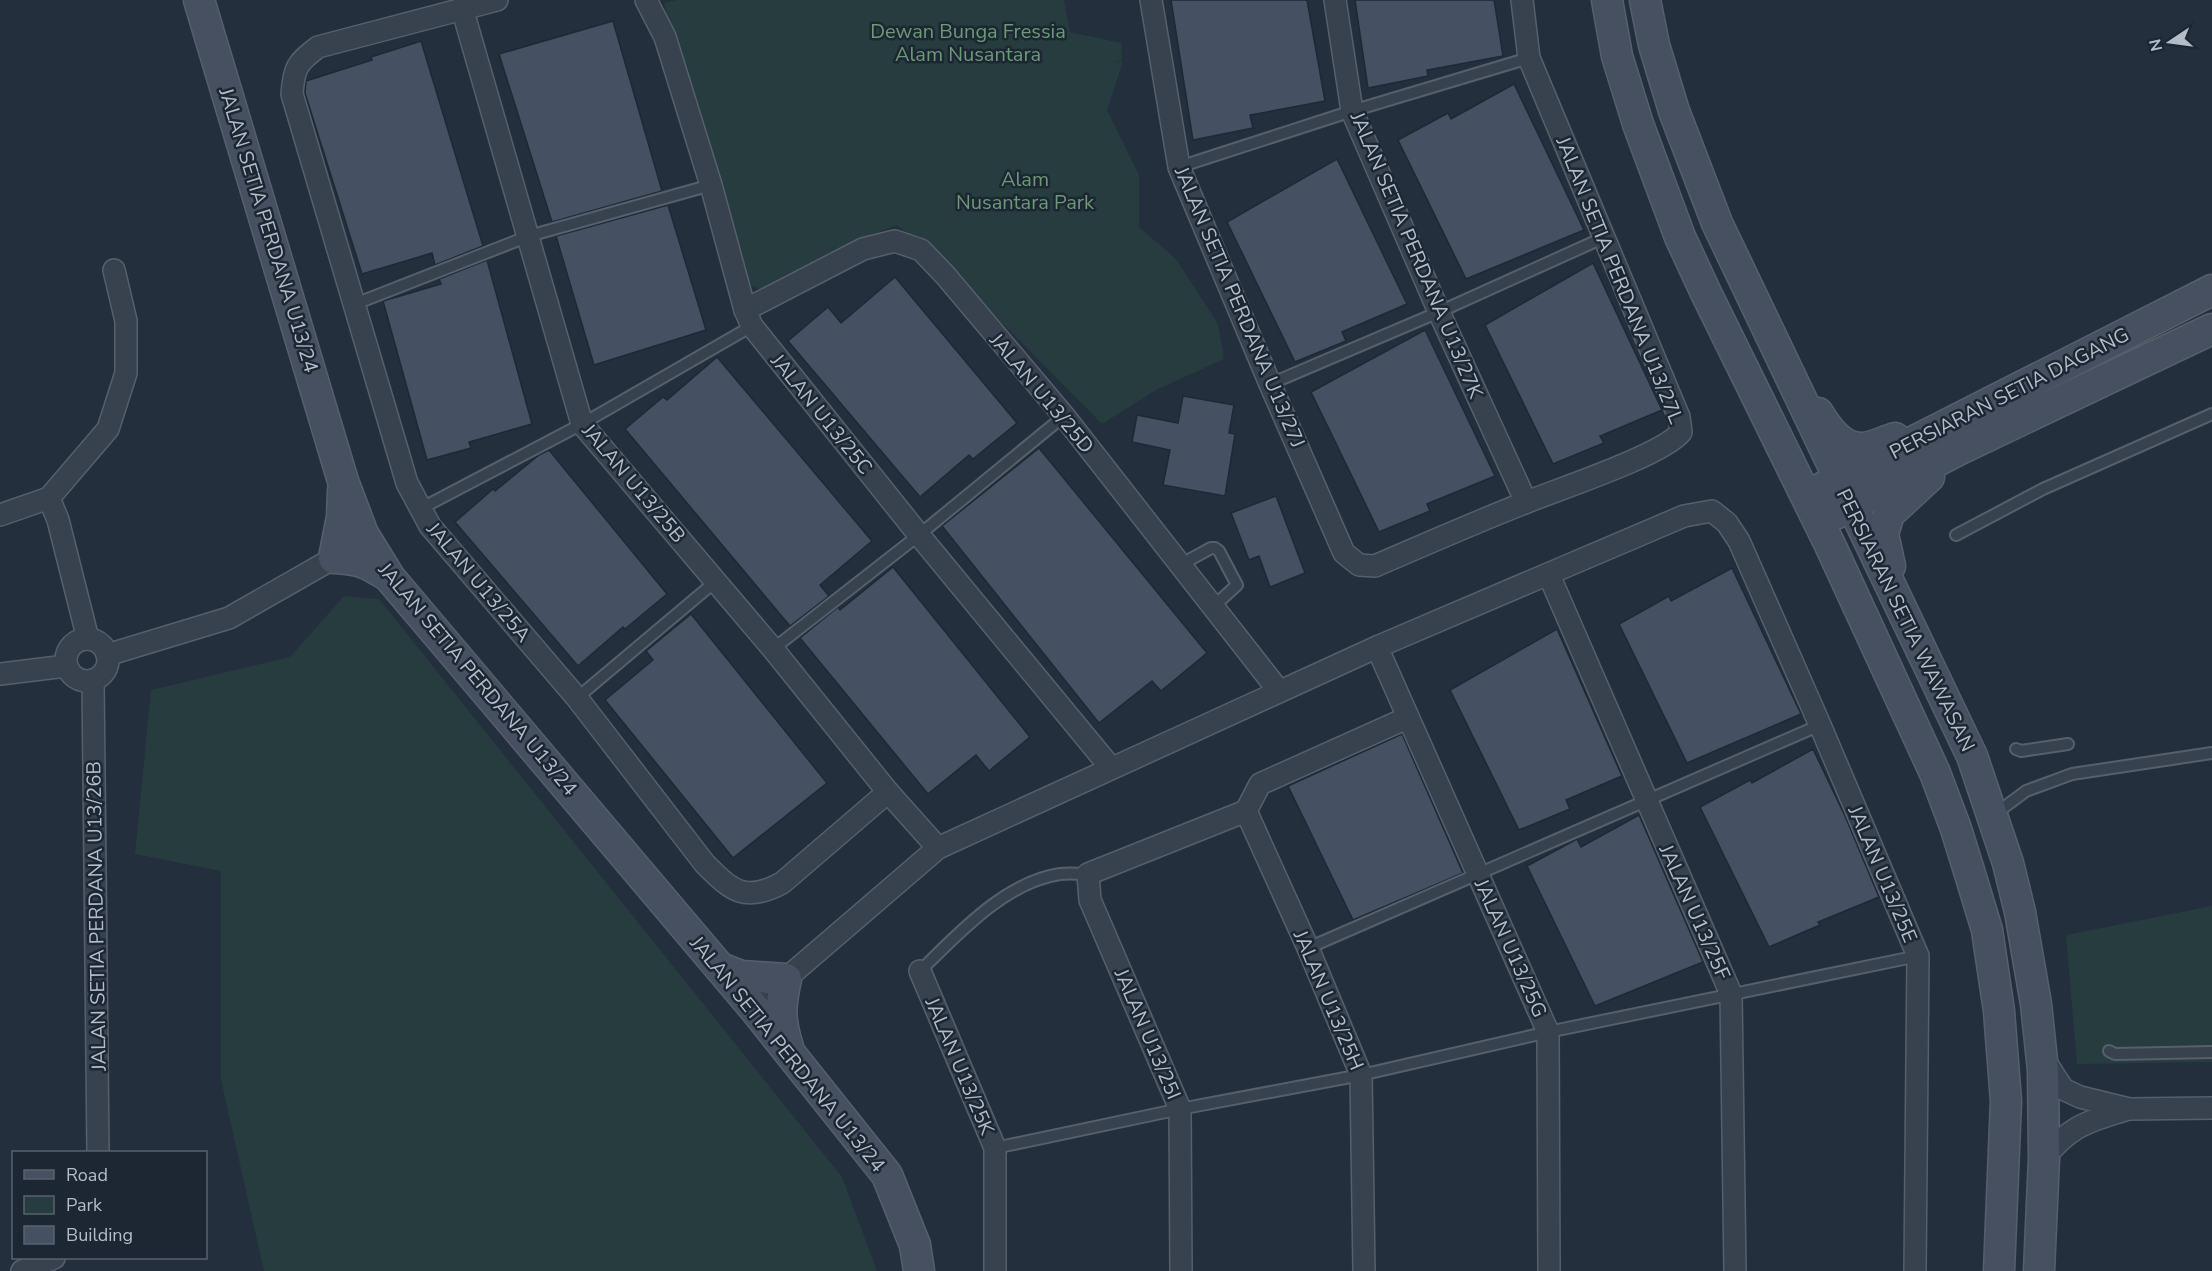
<svg xmlns="http://www.w3.org/2000/svg" width="2212" height="1271" viewBox="0 0 2212 1271" font-family="'Nunito Sans',sans-serif">
<style>
.green{fill:#263c3f}
.building{fill:#455162;stroke:#1f2835;stroke-width:1.5}
.lines{fill:none;stroke-linecap:round;stroke-linejoin:round}
.lane-casing{stroke:#565f6c;stroke-width:14}
.street-casing{stroke:#565f6c;stroke-width:24}
.secondary-casing{stroke:#565f6c;stroke-width:33}
.lane{stroke:#38414e;stroke-width:10}
.street{stroke:#38414e;stroke-width:21}
.secondary{stroke:#465061;stroke-width:30}
.labels{text-anchor:middle;stroke-width:5;stroke-linejoin:round;paint-order:stroke}
.park-label{font-size:20px;fill:#6b9a76;stroke:#1d2633}
.street-label{font-size:20px;fill:#b4bcc9;stroke:#1d2633}
</style>
<rect width="100%" height="100%" fill="#242f3e"/>
<!-- green -->
<g class="green">
<path d="M677 0H1064L1070 32 1121 43 1122 60 1113 62 1123 61 1107 110 1139 175V227L1176 259 1218 324 1224 359 1156 390 1102 424 951 271 897 225 866 237 774 295 745 283 670 29 664 3Z"/>
<path d="M344 596 379 599 842 1177 877 1271H264L221 1080V871L135 854 151 690 290 657Z"/>
<path d="M2212 906V1062L2077 1064 2066 935Z"/>
</g>
<!-- building -->
<g class="building">
<path d="M1171 0H1307L1325 101 1250 115 1253 128 1193 140Z"/>
<path d="M1355 0H1494L1503 56 1427 70 1428 76 1368 88Z"/>
<path d="M613 21 662 191 552 222 499 54Z"/>
<path d="M421 41 483 246 435 265 432 253 362 274 305 93 306 81 372 60 371 57Z"/>
<path d="M1514 84 1584 230 1466 279 1398 140 1448 113 1451 119Z"/>
<path d="M1337 159 1407 304 1342 332 1346 341 1295 362 1227 222Z"/>
<path d="M668 205 706 330 594 365 556 236Z"/>
<path d="M487 260 532 424 469 442 471 448 427 460 383 301 441 284 439 279Z"/>
<path d="M1593 263 1662 410 1600 436 1604 443 1553 464 1485 325Z"/>
<path d="M895 277 1017 423 973 459 969 455 920 497 788 341 828 307 841 323Z"/>
<path d="M1425 330 1495 476 1427 504 1430 511 1379 532 1311 392Z"/>
<path d="M717 357 872 541 820 585 829 596 790 626 625 429 663 397 667 400Z"/>
<path d="M1183 396 1234 405 1229 433 1235 434 1225 496 1163 485 1170 450 1132 442 1137 415 1178 423Z"/>
<path d="M1039 448 1207 653 1161 691 1152 681 1099 723 942 526Z"/>
<path d="M549 450 667 594 625 629 623 627 578 666 455 522 493 489 495 491 539 455Z"/>
<path d="M1276 496 1305 573 1270 587 1259 556 1249 560 1231 513Z"/>
<path d="M893 567 1030 737 989 771 976 755 928 794 800 638 838 607 840 610Z"/>
<path d="M1732 568 1801 714 1687 763 1619 624 1669 596 1671 601Z"/>
<path d="M691 614 827 783 733 858 605 700 653 660 646 651Z"/>
<path d="M1557 629 1622 776 1566 800 1570 809 1519 830 1450 690Z"/>
<path d="M1402 734 1463 873 1353 920 1288 786Z"/>
<path d="M1813 749 1845 816 1879 897 1818 922 1820 925 1769 947 1700 807 1750 780 1752 783Z"/>
<path d="M1639 815 1703 962 1595 1006 1527 866 1577 839 1581 847Z"/>
</g>
<g class="lines">
<defs>
<g id="lane">
<path d="M1179 167 1352 111 1529 58"/>
<path d="M355 304 529 236 711 185"/>
<path d="M1270 384 1439 312 1605 237"/>
<path d="M420 509 582 424 752 326"/>
<path d="M1956 535 2043 489 2212 414"/>
<path d="M1180 565 1211 548H1215L1219 551 1237 585 1213 607"/>
<path d="M773 649 919 535 1064 416"/>
<path d="M577 698 716 581"/>
<path d="M2016 749 2021 751 2068 744"/>
<path d="M1995 814 2026 791 2072 774 2212 753"/>
<path d="M1308 948C1479 875 1649 798 1820 725"/>
<path d="M920 971C958 934 1005 882 1060 874 1069 873 1079 874 1088 874"/>
<path d="M2109 1051 2115 1054 2212 1052"/>
<path d="M995 1148 1180 1109 1361 1075 1548 1032 1918 956"/>
</g>
<g id="street">
<path d="M497 0 318 47C297 63 294 67 292 94L407 483 430 526 577 698 705 864C732 891 745 903 782 883L888 792"/>
<path d="M646 0 665 37 711 185 745 310 752 326 919 535 1111 768"/>
<path d="M1151 0 1179 167 1270 384 1344 553 1359 565 1375 566C1426 544 1476 522 1527 502 1559 489 1663 455 1681 432L1679 417 1529 58 1522 0"/>
<path d="M1335 0 1352 111 1439 312 1526 502"/>
<path d="M462 8 582 424 773 649 888 792 938 848"/>
<path d="M745 310 863 249 895 241 921 250 945 275 1064 416 1279 691"/>
<path d="M49 498 58 520 88 639"/>
<path d="M0 515 49 498 108 429 126 373V321L114 270"/>
<path d="M1549 575 1731 994 1735 1271"/>
<circle cx="87" cy="660" r="21"/>
<path d="M1377 647 1548 1032 1549 1271"/>
<path d="M107 655 229 618 334 558 344 550"/>
<path d="M0 674 66 666"/>
<path d="M93 680 98 1152"/>
<path d="M1246 811 1308 948 1361 1075 1364 1271"/>
<path d="M920 971 995 1148V1271"/>
<path d="M753 1007 938 848 1377 647 1684 516 1712 511 1727 523 1739 541 1820 725 1918 956 1915 1271"/>
<path d="M2045 1061 2063 1089 2080 1097 2129 1109 2212 1108"/>
<path d="M2044 1158C2072 1124 2088 1122 2128 1109"/>
<path d="M22 1271 54 1258"/>
<path d="M1181 1271 1180 1109 1090 900 1088 874 1246 811 1260 784 1407 718"/>
</g>
<g id="secondary">
<path d="M199 0 343 481 363 534 390 578 753 1007 887 1175 915 1245 919 1271"/>
<path d="M1607 0 1617 56 1638 124 1680 237 1706 293 1830 545 1935 773 1956 829 1970 874 1987 930 1999 1011 2006 1101 1999 1271"/>
<path d="M1645 0 1654 45 1674 111 1717 223 1972 756 2008 863 2020 912 2036 1004 2043 1070 2044 1158 2039 1271"/>
<path d="M1818 413C1827 428 1842 449 1862 448 1872 448 1885 441 1895 438"/>
<path d="M1822 488 2212 290"/>
<path d="M343 491 342 517 334 558C360 559 367 563 388 576"/>
<path d="M1835 514 1960 449 2212 329"/>
<path d="M1890 566 1883 534 1889 514 1929 477"/>
<path d="M720 968 741 976 786 979C780 1008 779 1018 788 1047"/>
</g>
</defs>
<!-- lane casing -->
<use href="#lane" class="lane-casing"/>
<!-- street casing -->
<use href="#street" class="street-casing"/>
<!-- secondary casing -->
<use href="#secondary" class="secondary-casing"/>
<!-- lane -->
<use href="#lane" class="lane"/>
<!-- street -->
<use href="#street" class="street"/>
<!-- secondary -->
<use href="#secondary" class="secondary"/>
</g>
<g class="labels">
<!-- park labels -->
<g class="park-label">
<text x="968" y="38">Dewan Bunga Fressia<tspan x="968" dy="23">Alam Nusantara</tspan></text>
<text x="1025" y="186">Alam<tspan x="1025" dy="23">Nusantara Park</tspan></text>
</g>
<!-- street labels -->
<g class="street-label">
<text transform="translate(269 230) rotate(73)" y="7">JALAN SETIA PERDANA U13/24</text>
<text transform="translate(1417 255) rotate(67)" y="7">JALAN SETIA PERDANA U13/27K</text>
<text transform="translate(1620 280) rotate(68)" y="7">JALAN SETIA PERDANA U13/27L</text>
<text transform="translate(1240 307) rotate(67)" y="7">JALAN SETIA PERDANA U13/27J</text>
<text transform="translate(1042 393) rotate(50)" y="7">JALAN U13/25D</text>
<text transform="translate(2009 393) rotate(-27)" y="7">PERSIARAN SETIA DAGANG</text>
<text transform="translate(822 414) rotate(51)" y="7">JALAN U13/25C</text>
<text transform="translate(634 483) rotate(50)" y="7">JALAN U13/25B</text>
<text transform="translate(479 582) rotate(50)" y="7">JALAN U13/25A</text>
<text transform="translate(1906 620) rotate(64)" y="7">PERSIARAN SETIA WAWASAN</text>
<text transform="translate(478 679) rotate(50)" y="7">JALAN SETIA PERDANA U13/24</text>
<text transform="translate(1883 874) rotate(67)" y="7">JALAN U13/25E</text>
<text transform="translate(1695 912) rotate(66)" y="7">JALAN U13/25F</text>
<text transform="translate(96 916) rotate(-91)" y="7">JALAN SETIA PERDANA U13/26B</text>
<text transform="translate(1511 948) rotate(66)" y="7">JALAN U13/25G</text>
<text transform="translate(1329 1000) rotate(67)" y="7">JALAN U13/25H</text>
<text transform="translate(1148 1034) rotate(67)" y="7">JALAN U13/25I</text>
<text transform="translate(788 1054) rotate(51)" y="7">JALAN SETIA PERDANA U13/24</text>
<text transform="translate(960 1066) rotate(67)" y="7">JALAN U13/25K</text>
</g>
</g>
<!-- legend -->
<rect x="12" y="1151" width="195" height="108" fill="#1d2633" stroke="#59626f" stroke-width="1.5"/>
<rect x="24" y="1170" width="30" height="9" fill="#465061" stroke="#59626f" stroke-width="1.5"/>
<text x="66" y="1181" font-size="18" fill="#b4bcc9">Road</text>
<rect x="24" y="1196" width="30" height="18" fill="#263c3f" stroke="#59626f" stroke-width="1.5"/>
<text x="66" y="1211" font-size="18" fill="#b4bcc9">Park</text>
<rect x="24" y="1226" width="30" height="18" fill="#455162" stroke="#59626f" stroke-width="1.5"/>
<text x="66" y="1241" font-size="18" fill="#b4bcc9">Building</text>
<!-- north arrow -->
<g transform="translate(2170 42) rotate(257)" stroke="#1d2633" stroke-width="4.5" paint-order="stroke">
<path d="M0-4.5L10 22L0 15L-10 22Z" fill="#b4bcc9"/>
<text y="-9" font-size="16" font-weight="bold" text-anchor="middle" fill="#b4bcc9">N</text>
</g>
</svg>
